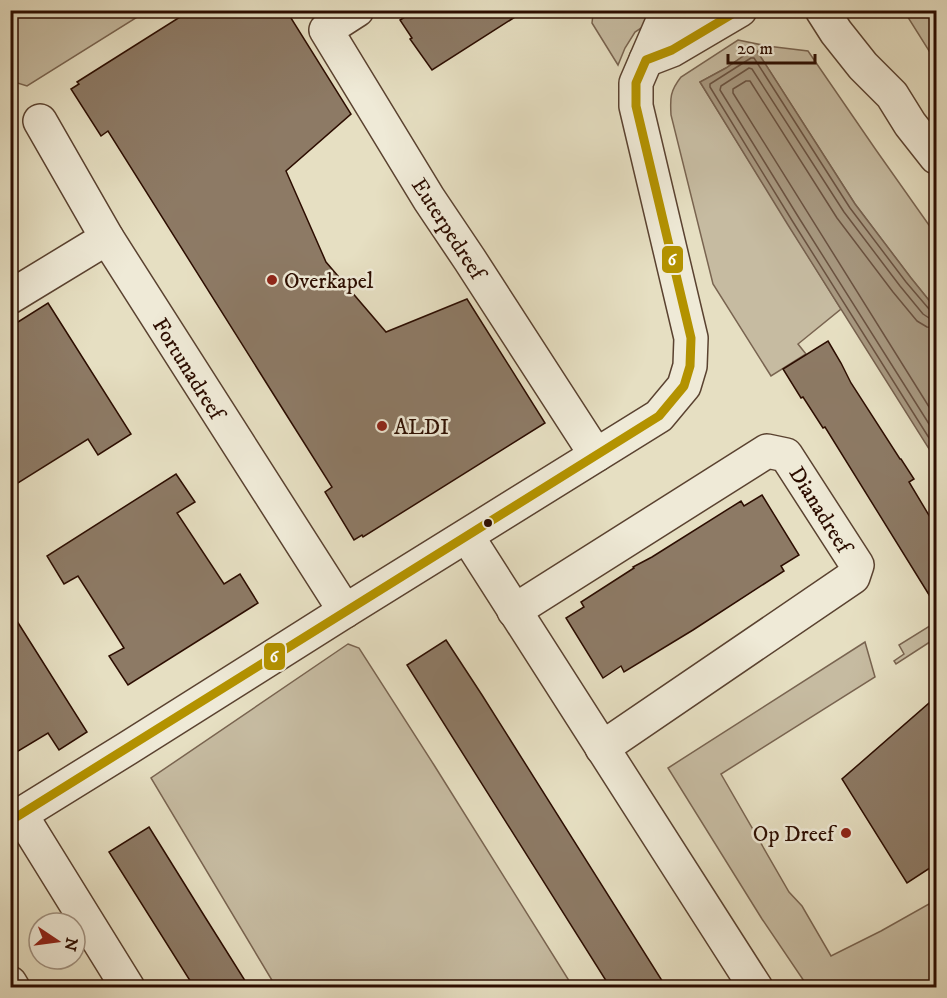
<svg xmlns="http://www.w3.org/2000/svg" width="947" height="998" viewBox="0 0 947 998" font-family="'IM FELL DW Pica',serif">
<style>
.green{fill:#c6bba1;stroke:#796450;stroke-width:1.5}
.water{fill:#a79880;stroke:#76604d;stroke-width:1.5}
.lines{fill:none;stroke-linecap:round;stroke-linejoin:round}
.shore{stroke:#6a5240;stroke-width:1.5}
.building{fill:#8d7a65;stroke:#2c0d00;stroke-width:1.5}
.minor-casing{stroke:#5a4230;stroke-width:36}
.tertiary-casing{stroke:#5a4230;stroke-width:36}
.minor{stroke:#efead7;stroke-width:33}
.tertiary{stroke:#efead7;stroke-width:33}
.bus-1-casing{stroke:#efead7;stroke-width:14}
.bus-1{stroke:#b39200;stroke-width:9}
.poi-dot{fill:#8f2418;stroke:#efead7;stroke-width:2}
.bus-dot{fill:#2c0d00;stroke:#efead7;stroke-width:2}
.labels{text-anchor:middle;stroke-width:5;stroke-linejoin:round;paint-order:stroke}
.street-label{font-size:22px;fill:#2c0d00;stroke:#efead7}
.poi-label{font-size:22px;fill:#2c0d00;stroke:#efead7;text-anchor:start}
.line-badge{stroke:#efead7;stroke-width:2}
.badge-label{font-size:16px;text-anchor:middle;font-weight:bold;fill:#fff}
</style>
<rect width="100%" height="100%" fill="#e6dfc2"/>
<filter id="stains"><feTurbulence type="fractalNoise" baseFrequency=".00333" numOctaves="4"/><feColorMatrix values="0 0 0 0 .2 0 0 0 0 .09 0 0 0 0 .02 0 0 0 .5 -.17"/></filter>
<radialGradient id="worn" r=".72"><stop offset=".6" stop-color="#630" stop-opacity="0"/><stop offset="1" stop-color="#630" stop-opacity=".3"/></radialGradient>
<!-- green -->
<g class="green">
<path d="M21 11V10L147 11 27 86 11 81V17Z"/>
<path d="M591 11H667L635 32 625 48 618 65 592 23 593 14Z"/>
<path d="M904 11H936V20L930 26 936 36V62Z"/>
<path d="M738 40 767 46 808 51 876 150 936 235V309L911 278 855 204 755 48 726 68 700 82 841 309 798 344 806 354 771 376 713 284 671 115C670 98 670 91 681 77Z"/>
<path d="M936 622V638L896 664 894 661 904 654 899 645Z"/>
<path d="M865 642 875 677 721 774 789 892 802 906 831 956 881 931 936 900V987H808L762 919 668 768Z"/>
<path d="M348 644 359 648 434 765 573 987H276L151 778Z"/>
</g>
<!-- water -->
<path class="water" d="M755 48 855 204 911 278 936 309V460L788 225 700 82 726 68Z"/>
<g class="lines">
<!-- shore -->
<g class="shore">
<path d="M936 312 929 309 906 282 850 208 754 58H751L710 84V87L793 222 936 449"/>
<path d="M936 319 929 318 923 314 900 286 844 212 752 69 749 68 721 86 720 90 799 218 936 435"/>
<path d="M936 328 927 327 917 321 893 292 837 218 750 81H746L733 89V93L936 418"/>
</g>
</g>
<!-- building -->
<g class="building">
<path d="M191 10H286L351 114 286 171 326 262 386 332 467 299 545 423 363 537 362 535 354 540 325 492 332 487 284 411 108 131 101 136 71 89 79 84 77 82Z"/>
<path d="M416 10H526L432 70 410 39 412 38 400 20Z"/>
<path d="M48 303 131 434 98 455 88 439 10 488V327Z"/>
<path d="M828 341 841 363 851 383 900 459H901L914 479 909 482 936 527V606L825 427 823 428 803 397 801 398 783 369Z"/>
<path d="M176 474 195 502 177 513 224 584 240 574 258 603 128 685 109 656 124 648 110 626 78 576 64 584 47 556Z"/>
<path d="M762 495 799 555 781 566 784 571 693 630 624 672 621 666 603 678 566 618 584 607 581 602 634 568 633 567 652 557 741 501 744 506Z"/>
<path d="M10 610 87 732 59 750 48 733 10 756Z"/>
<path d="M446 640 482 695 666 987H610L407 665Z"/>
<path d="M936 697V864L907 883 842 779Z"/>
<path d="M149 827 205 917 249 987H194L109 852Z"/>
</g>
<g class="lines">
<defs>
<g id="minor">
<path d="M357 10 326 30 429 199 470 260 596 455"/>
<path d="M646 60 672 50 740 10"/>
<path d="M40 121 107 238 345 611"/>
<path d="M10 297 107 238"/>
<path d="M467 536 756 988"/>
<path d="M514 611 767 451 786 455 857 565 853 577 602 748"/>
<path d="M21 815 128 988"/>
<path d="M10 821 128 748 345 611 659 416 684 386 690 366 691 338 636 106V83L661 25 684 10"/>
<path d="M10 983 13 988"/>
</g>
<path id="tertiary" d="M822 10 836 32 863 66 892 95 910 124 936 157"/>
</defs>
<!-- minor casing -->
<use href="#minor" class="minor-casing"/>
<!-- tertiary casing -->
<use href="#tertiary" class="tertiary-casing"/>
<!-- minor -->
<use href="#minor" class="minor"/>
<!-- tertiary -->
<use href="#tertiary" class="tertiary"/>
<defs>
<path id="bus-1" d="M10 821 659 416 684 386 690 366 691 338 636 106V83L646 60 672 50 739 10"/>
</defs>
<!-- bus-1 casing -->
<use href="#bus-1" class="bus-1-casing"/>
<!-- bus-1 -->
<use href="#bus-1" class="bus-1"/>
</g>
<!-- markers -->
<g class="poi-dot">
<circle cx="272" cy="280" r="6"/>
<circle cx="382" cy="426" r="6"/>
<circle cx="846" cy="833" r="6"/>
</g>
<circle class="bus-dot" cx="488" cy="523" r="5"/>
<g class="labels">
<!-- street labels -->
<g class="street-label">
<text transform="translate(449 228) rotate(57)" y="8">Euterpedreef</text>
<text transform="translate(189 368) rotate(58)" y="8">Fortunadreef</text>
<text transform="translate(821 509) rotate(58)" y="8">Dianadreef</text>
</g>
<!-- poi labels -->
<g class="poi-label">
<text x="284" y="288">Overkapel</text>
<text x="394" y="434">ALDI</text>
<text x="834" y="841" text-anchor="end">Op Dreef</text>
</g>
</g>
<g class="line-badge">
<rect x="661" y="245" width="23" height="29" rx="6" fill="#b39200"/>
<rect x="263" y="642" width="23" height="29" rx="6" fill="#b39200"/>
</g>
<g class="badge-label">
<text x="672" y="265">6</text>
<text x="274" y="662">6</text>
</g>
<!-- margin -->
<rect width="947" height="998" fill="none" stroke="#e6dfc2" stroke-width="36"/>
<rect x="12" y="12" width="923" height="974" fill="none" stroke="#2c0d00" stroke-width="3"/>
<rect x="18" y="18" width="911" height="962" fill="none" stroke="#2c0d00" stroke-width="1.5"/>
<!-- north arrow -->
<g transform="translate(57 941) rotate(103)"><circle r="28" fill="#efead7" stroke="#a19281" stroke-width="1.5"/>
<path d="M0-4.5L10 22L0 15L-10 22Z" fill="#8f2418"/>
<text y="-9" font-size="16" font-weight="bold" text-anchor="middle" fill="#2c0d00">N</text>
</g>
<!-- scale -->
<path d="M728 54v9h87v-9" fill="none" stroke="#2c0d00" stroke-width="3"/>
<text x="737" y="54" font-size="18" fill="#2c0d00" stroke="#efead7" stroke-width="4.5" paint-order="stroke">20 m</text>
<rect width="100%" height="100%" filter="url(#stains)"/>
<rect width="100%" height="100%" fill="url(#worn)"/>
</svg>
